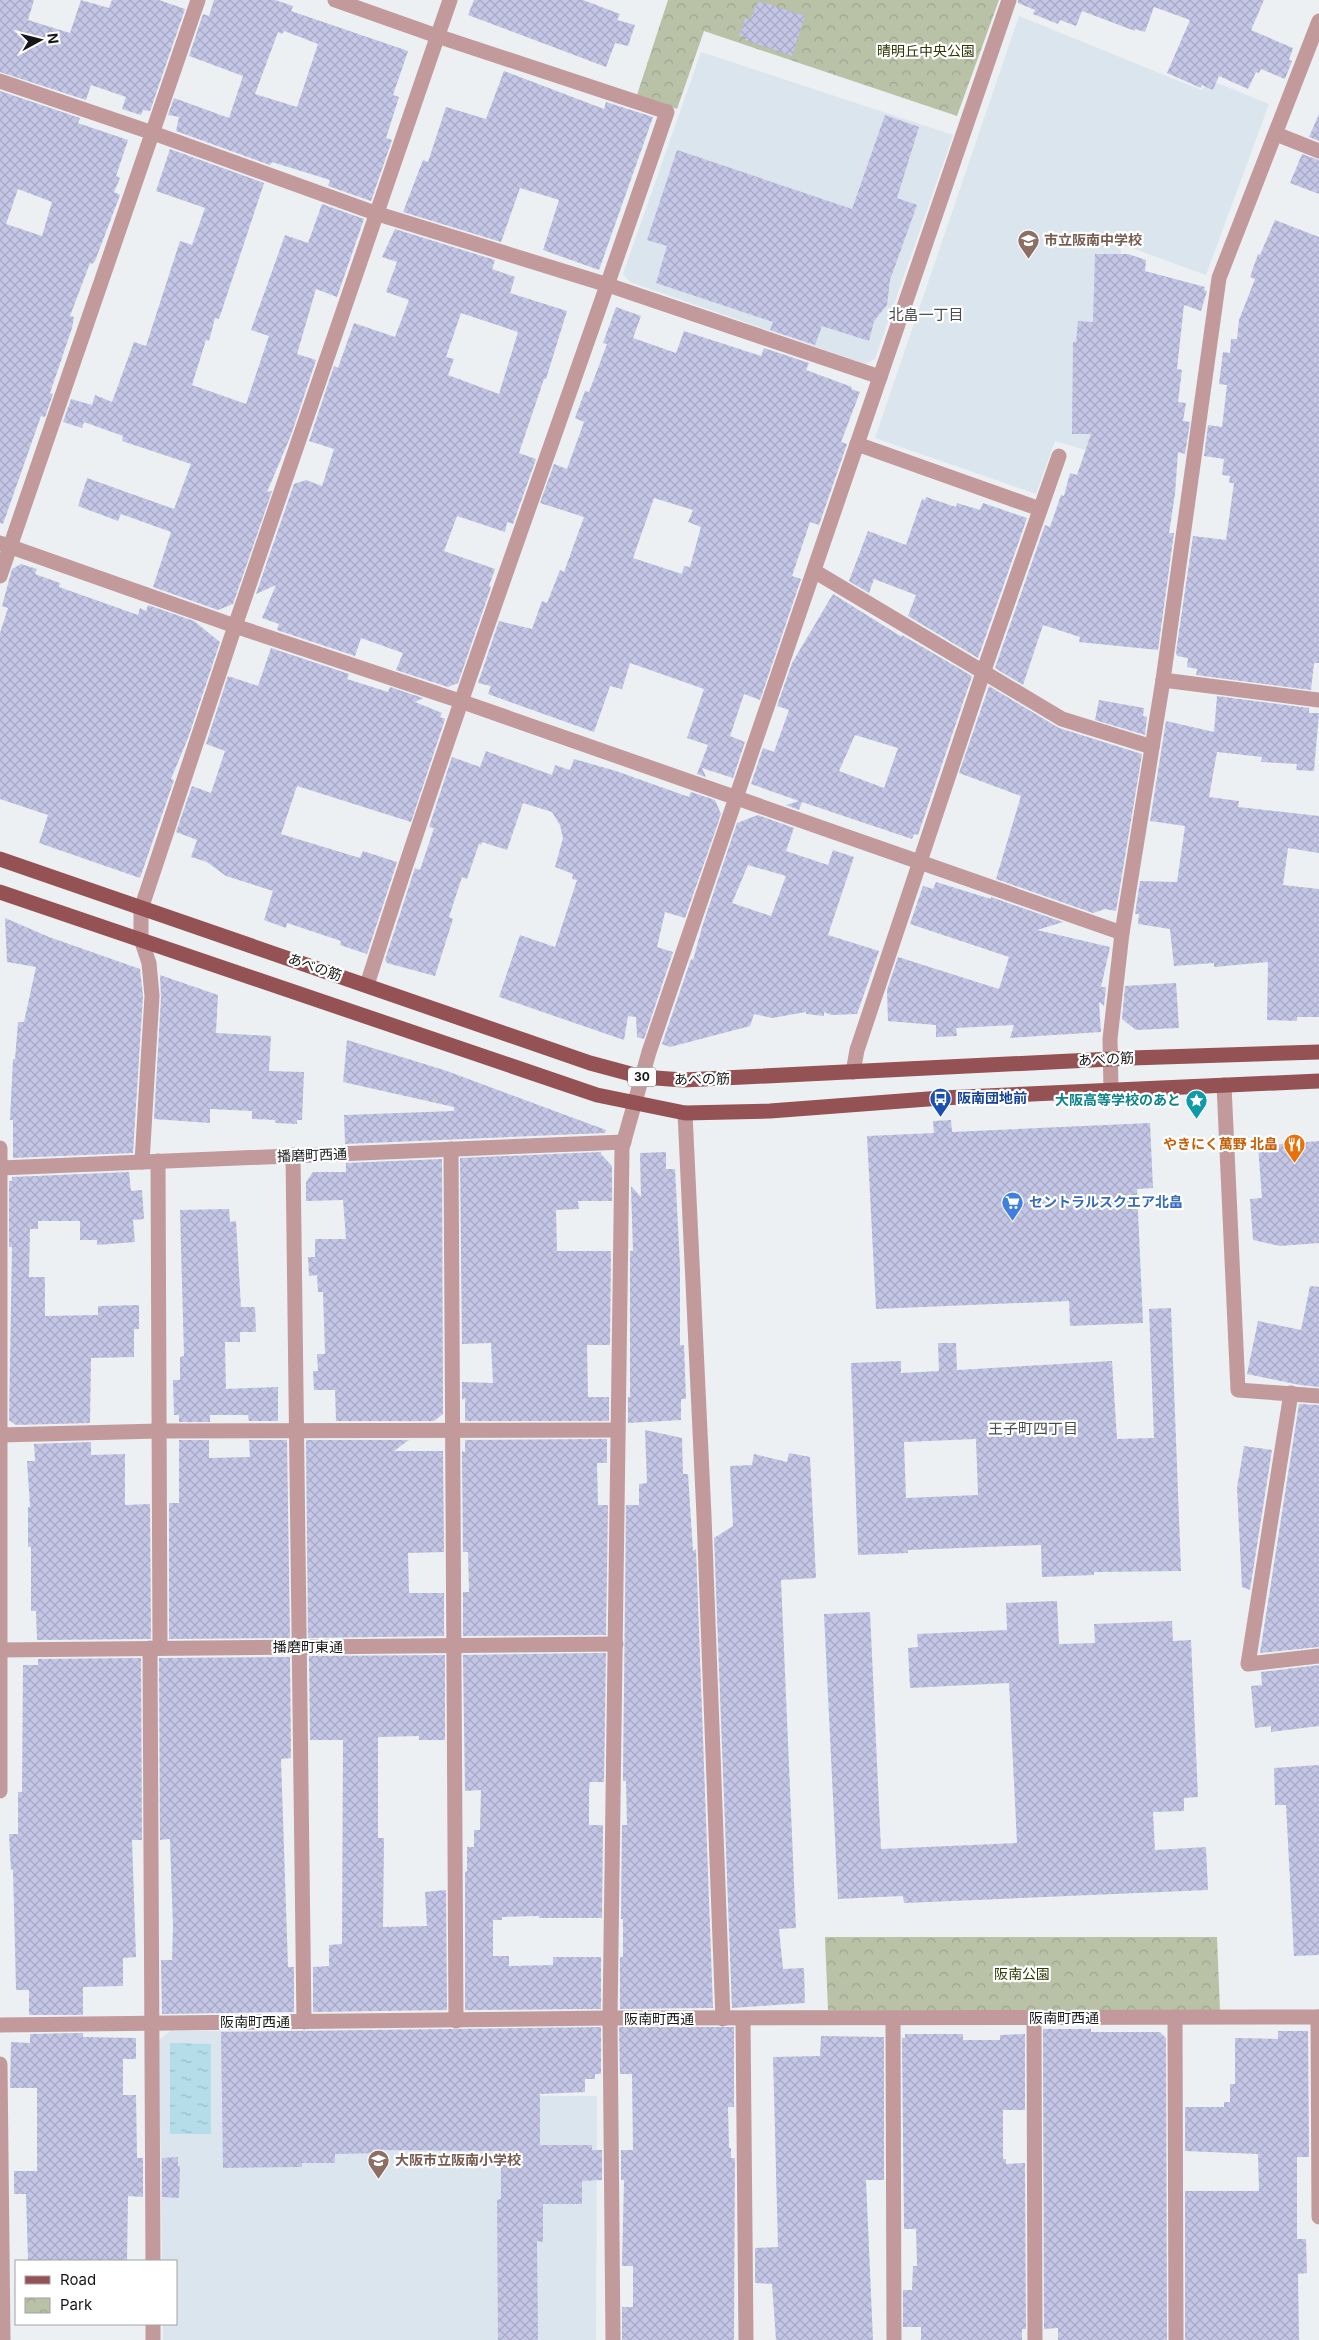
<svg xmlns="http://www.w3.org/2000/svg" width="1319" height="2340" viewBox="0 0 1319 2340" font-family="Inter,'Noto Sans JP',sans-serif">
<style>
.built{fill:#dbe5ed}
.park{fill:url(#park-crowns)}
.water{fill:url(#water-ripples)}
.building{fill:url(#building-cross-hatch);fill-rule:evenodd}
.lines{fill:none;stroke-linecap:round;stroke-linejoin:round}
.street{stroke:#c29a9b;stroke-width:15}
.primary{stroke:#955255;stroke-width:15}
.labels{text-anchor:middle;stroke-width:4.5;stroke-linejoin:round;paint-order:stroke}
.shield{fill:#fff;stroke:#5c5d5d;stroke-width:1}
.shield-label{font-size:12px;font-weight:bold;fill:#161718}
.park-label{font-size:14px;fill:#2e3902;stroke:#fff}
.education-label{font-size:14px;font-weight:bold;fill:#785e54;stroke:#fff;text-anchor:start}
.street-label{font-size:14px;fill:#161718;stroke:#fff}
.transit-label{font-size:14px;font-weight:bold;fill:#164399;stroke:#fff;text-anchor:start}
.culture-label{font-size:14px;font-weight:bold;fill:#0d838f;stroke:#fff;text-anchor:end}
.food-label{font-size:14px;font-weight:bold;fill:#c56008;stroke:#fff;text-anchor:end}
.shop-label{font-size:14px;font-weight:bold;fill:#366cbe;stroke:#fff;text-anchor:start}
.neighbourhood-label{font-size:15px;fill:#494c4e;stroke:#fff}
</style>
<defs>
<pattern id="park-crowns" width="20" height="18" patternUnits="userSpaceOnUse" patternTransform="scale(1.25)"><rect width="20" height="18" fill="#b9c1a7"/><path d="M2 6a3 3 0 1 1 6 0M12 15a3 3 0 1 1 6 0" fill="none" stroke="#9ea58f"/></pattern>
<pattern id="water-ripples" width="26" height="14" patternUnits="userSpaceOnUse" patternTransform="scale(1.25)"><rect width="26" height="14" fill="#b4dce9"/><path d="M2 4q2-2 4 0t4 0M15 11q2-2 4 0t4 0" fill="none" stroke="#9abcc7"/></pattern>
<pattern id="building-cross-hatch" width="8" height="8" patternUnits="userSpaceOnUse" patternTransform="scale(1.25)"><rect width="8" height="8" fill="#c4c6e6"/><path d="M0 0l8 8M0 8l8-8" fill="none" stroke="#a8a9c5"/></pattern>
</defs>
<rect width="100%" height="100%" fill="#ecf0f2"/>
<!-- built -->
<g class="built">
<path d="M1019 16 1201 90 1212 81 1269 104 1206 275 1121 244 1119 460 1055 441 1036 494 875 438Z"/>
<path d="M701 52 953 135 875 359 865 364 630 282 623 274Z"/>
<path d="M170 2031H309L310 2096H597L596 2340H163V2324H176V2261H162L159 2040Z"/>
</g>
<!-- park -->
<g class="park">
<path d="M668 0H999L957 116 704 31 677 109 637 95Z"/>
<path d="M825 1937H1217L1220 2011 828 2010Z"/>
</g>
<!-- water -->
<path class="water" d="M170 2043 211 2044V2134H170Z"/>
<!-- building -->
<g class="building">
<path d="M0 0H34L28 20 70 33 81 0 109 8 112 0H159L185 9 150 111 143 110 141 115 122 109 126 97 91 85 86 100 0 72Z"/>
<path d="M214 0H275L293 6 291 11 408 51 393 95 399 97 386 138 392 140 371 201 328 186 330 180 272 162 270 165 176 131 179 117 168 115 174 98 229 118 243 76 189 56 203 14 209 16ZM284 31 318 44 297 107 255 94 278 32 282 34Z"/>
<path d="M474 0H583L620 14 617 20 635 25 628 46 615 43 606 67 468 15Z"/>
<path d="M1018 0H1264L1251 30 1293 48 1289 60 1292 61 1285 79 1261 69 1259 73 1256 72 1248 89 1219 76 1213 90 1202 85 1201 88 1167 73 1190 20 1154 7 1145 32 1135 29V31L1082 11 1076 26 1060 20 1058 24 1033 14 1035 10 1018 3Z"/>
<path d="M758 1 805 16 792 56 745 40 746 37 739 36 745 18 750 19Z"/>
<path d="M504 71 604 109 606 102 653 117 599 270 543 250 559 200 520 188 501 242 403 212 423 160 428 162 446 107 486 119Z"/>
<path d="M0 91 80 118 78 123 128 140 116 176 120 178 114 192 120 195 95 261 92 264 90 263 70 316 74 317 72 328 50 393 53 394 45 417 41 416 3 524 0 523ZM18 189 52 202 42 236 6 224Z"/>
<path d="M1319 114V141L1309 137Z"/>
<path d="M885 115 919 127 897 198 917 205 890 280 887 305 874 321 869 341 822 326 815 345 770 330 773 322 656 283 667 246 647 240 677 150 852 209Z"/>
<path d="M170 149 264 183 219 319 215 318 209 341 206 340 192 385 246 404 269 336 251 330 285 235 308 243 322 204 364 219 337 297 316 289 297 354 316 360 291 435 267 492 272 491 233 604 218 610 153 587 171 532 121 514 118 521 78 506 87 478 174 509 191 464 122 441 123 436 84 422 82 428 63 422 71 399 92 405 95 395 112 402 134 342 146 346 180 241 192 245 205 208 156 191Z"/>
<path d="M1302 154 1319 160V194L1290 183Z"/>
<path d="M1275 220 1319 237V663H1314L1311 690 1196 675 1197 669 1187 667 1188 658 1177 656 1176 652 1193 536 1226 540 1234 483H1229L1230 476 1222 475 1224 459 1204 456 1208 425 1222 427 1227 385 1219 384 1223 352 1230 353 1231 339H1237L1239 320 1255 279 1250 277 1258 254 1260 255Z"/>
<path d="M395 229 495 260 492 269 515 277 510 293 567 311 546 379H544L519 453 536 459 513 524 507 522 505 532 457 516 444 551 495 569 489 586 491 587 458 683 448 687 396 670 403 653 361 638 355 656 277 630 279 624 262 618 276 585 256 594 294 484 306 480 322 486 334 449 309 441 334 366 338 368 354 323 395 337 409 300 386 292 397 262 382 257ZM461 313 518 332 499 394 448 375 454 359 446 357Z"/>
<path d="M1095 254H1128L1146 260 1145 271 1205 287 1204 290 1207 291 1201 311 1184 305 1177 369 1182 370 1178 402 1186 403 1183 421 1190 422 1185 454 1178 452 1175 494 1169 533H1174L1158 650 1079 642 1080 637 1043 625 1023 685 995 668 1045 525 1050 527 1061 495 1064 496 1070 473 1077 475 1091 434H1072L1073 342H1076L1078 321 1093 322Z"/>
<path d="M616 307 641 316 633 338 676 353 684 331 761 356 764 348 809 363 806 370 852 387 851 389 860 392 841 442 847 444 819 525 810 522 792 576 801 579 760 700 744 694 730 736 745 742 733 778 702 768 706 777 697 774 708 745 687 738 704 689 630 663 622 689 610 686 594 732 488 694 491 686 478 683 499 621 532 629 542 601 547 603 560 570 564 572 584 517 540 503 554 464 567 469 584 422 575 418 585 391 589 392 607 344 603 343ZM654 498 693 510 688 522 701 527 690 567 684 566 682 574 633 558Z"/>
<path d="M926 497 956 507 957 503 980 510 983 503 1027 518 978 658 908 616 916 595 874 579 869 593 849 581 868 531 906 545 922 499 925 500Z"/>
<path d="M21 564 37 569 35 574 60 583 59 587 138 615 140 608 146 611 148 605 194 621 220 642 188 738 171 779 174 780 140 878 39 843 48 815 0 799V633L8 608 2 606 12 569Z"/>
<path d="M833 594 902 637V635L972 676 918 835 914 834 912 839 802 802 799 810 786 805 799 801 751 784 763 748 774 752 789 710 777 706 792 663ZM855 735 898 748 884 788 839 771Z"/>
<path d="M271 648 349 674 347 679 388 692 390 687 423 698 415 702 442 713 440 717 445 719 411 822 297 786 281 834 360 858 363 851 397 862 367 954 340 945 341 941 287 923 286 928 264 920 273 891 226 876 207 862 191 857 197 840 176 832 192 786 211 793 225 751 206 744 228 676 258 686Z"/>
<path d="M989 686 1059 728 1142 754 1116 911 1105 909 1093 913 996 879 1021 796 959 773Z"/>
<path d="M1217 696 1309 708V713H1319L1314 771 1296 770 1297 764 1261 762 1262 757 1217 752 1209 797 1239 801 1238 807 1319 816V853L1288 848 1283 885 1319 889V1017H1297V1021L1267 1020 1268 962 1214 967V963L1174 966 1170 929 1138 924 1139 914H1135L1140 881 1177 882 1185 826 1150 821 1166 721 1214 732Z"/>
<path d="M1099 700 1144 708 1143 716 1147 717 1145 735 1095 720Z"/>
<path d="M486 751 552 775 555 765 570 770 574 759 616 771 689 797 691 792 715 800 721 814 685 918 665 912 657 947 673 952 644 1039 637 1037 636 1017 628 1016 624 1040 499 997 520 935 555 947 577 880 572 879 573 874 555 867 563 838 560 825 552 812 523 803 507 850 482 842 481 845 479 844 467 879 462 877 449 917 453 919 435 976 387 963 385 960 415 868 420 870 434 828 429 827 452 757 480 767Z"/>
<path d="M758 815 794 828 786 851 828 865 833 850 854 857 828 935 879 951 857 1014 831 1015 824 1012V1016L806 1014V1012L772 1018 754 1014 750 1026 670 1047 662 1044 691 959 693 960 703 924 737 823ZM748 865 786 876 771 916 732 903Z"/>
<path d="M936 882 991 899V897L1063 922 1037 930 1110 947 1101 987H1106L1104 1006 1099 1002 1101 1032 1010 1038 1014 1025 956 1028 957 1036 936 1037V1025L888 1021 887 990 898 957 999 989 1009 957 910 924 923 886 933 889Z"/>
<path d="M5 918 49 937 140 969 143 996 133 1153 13 1158V1120H10L13 1059H15L18 1022H24L36 967 7 962Z"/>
<path d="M160 975 218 995 216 1033 271 1036 269 1071 304 1072 302 1120H297V1124L275 1123V1120L252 1119V1111L210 1109V1123L154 1119 161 997Z"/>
<path d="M1176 983 1179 1028 1136 1030 1122 1019 1125 986Z"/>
<path d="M347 1040 447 1071 606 1130 605 1133 345 1144 344 1115 454 1111V1107L343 1082Z"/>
<path d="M951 1120 952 1132 1150 1123 1153 1188 1137 1189 1143 1323 1070 1326 1069 1301 876 1309 867 1136 934 1133 933 1121Z"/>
<path d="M1319 1141V1243L1280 1246 1253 1240 1250 1199 1262 1198 1258 1146Z"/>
<path d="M601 1152V1154L612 1166V1201H578L579 1209 556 1210 557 1251H611L610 1345H587L588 1397H609V1421H465V1398L462 1400V1382L493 1383 491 1343 462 1344 460 1158Z"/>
<path d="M666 1152V1169H675L680 1265V1345H684L686 1399H681V1420L628 1423V1397H630V1251H633L631 1186 641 1197 640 1153Z"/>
<path d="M442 1159 443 1414 434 1421H336L335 1390H314L313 1371H318L317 1354H325L323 1292H318L317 1275 309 1276 308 1257H315V1239H346L343 1200 306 1201V1182L313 1172H346V1163Z"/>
<path d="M129 1172 131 1191 142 1190 144 1219 133 1220 135 1242 97 1245V1240H80V1221H38V1229H30L29 1277H45V1316L98 1315V1306L139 1305V1329H134V1357L91 1358 90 1423 16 1425 9 1420 12 1247H9V1181H12V1177Z"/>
<path d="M229 1209 230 1222 236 1221 241 1307H255L256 1332H240V1342H225L226 1389 278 1387V1421H249L248 1415H210V1422H179V1415H174L173 1380H180V1357L184 1356 180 1210Z"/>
<path d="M1310 1286 1319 1287V1387L1300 1385 1247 1374 1258 1321 1301 1330Z"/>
<path d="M1171 1308 1181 1571 1094 1572V1575L1042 1577 1041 1545 908 1550V1553L858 1555 851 1363 901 1361V1373L939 1371 938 1343H956L957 1370 1112 1361 1117 1439 1154 1438 1149 1309ZM976 1439 978 1495 906 1498 904 1442Z"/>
<path d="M1299 1404 1319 1405V1647L1260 1653Z"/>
<path d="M645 1430 682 1438 683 1474H688L693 1551 696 1549 713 2008 620 2009V1957H623V1919H621L622 1825H627L626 1781H623L626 1505H639V1484L647 1483Z"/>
<path d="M607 1439V1463H597L598 1505H608L606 1635 463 1636V1592H469L468 1552H463L462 1451 465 1452V1440Z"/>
<path d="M179 1440H209V1458L250 1457 249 1440H287L290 1638 169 1639V1503H179Z"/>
<path d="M306 1440H409L394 1451H443L444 1552 408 1553 409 1593H444V1636L308 1638Z"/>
<path d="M91 1442V1455L125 1454V1505L150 1504 151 1639 37 1640 36 1611H31V1547H28V1507H30L27 1461H35L34 1444Z"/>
<path d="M1244 1446 1272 1450 1250 1590 1242 1587 1237 1488Z"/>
<path d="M789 1453 810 1457 816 1578 781 1580 796 1928 779 1929 783 1969 804 1968 805 2003 732 2008 714 1538 733 1526 730 1466 752 1465 754 1454 787 1462Z"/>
<path d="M1057 1601 1059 1644 1095 1643 1094 1624 1172 1621 1173 1641 1191 1640 1198 1797 1184 1798V1811L1153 1812 1155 1850 1206 1847 1208 1890 904 1903 903 1896 838 1899 824 1614 870 1612 881 1849 1017 1843 1009 1683 910 1688 908 1648 918 1647 917 1634 1007 1630 1006 1603Z"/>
<path d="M606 1653 604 1782H590L589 1790V1825H603L602 1918H539V1916L502 1917V1920H493V1956H509V1966L553 1965V1957H601V2009L465 2010V1872L467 1871V1847H474V1830H480L481 1790 465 1791 463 1655Z"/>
<path d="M445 1655V1740H419V1736L378 1737V1838H384L383 1927 427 1926 425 1892 446 1890 447 2010 313 2012V1967L329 1966V1945L342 1944 343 1740H310L309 1656Z"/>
<path d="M290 1657 291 1758 281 1759 288 1967H294V2012L162 2014 161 1960H172L173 1927 170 1839 160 1840 159 1658Z"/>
<path d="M141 1658 142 1840H132L136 1957 123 1958V1986L83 1987V2015H29V1990H16L13 1869 11 1870 9 1834H18V1792H22L23 1665H38V1659Z"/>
<path d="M1319 1665V1726L1271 1732V1726L1255 1728 1251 1686 1262 1685 1261 1672Z"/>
<path d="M1319 1765V1955L1294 1956 1286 1805H1275L1274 1768Z"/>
<path d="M601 2027V2074H595V2079H585V2092L540 2094V2145H592V2150H602V2180L582 2181V2204H543V2242L537 2241 538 2340H498L497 2200 501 2199V2151L378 2150 379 2153 335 2154V2163H302V2167L223 2168 221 2032Z"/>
<path d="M619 2027H734V2107H728L729 2148H731V2158H735L734 2340H622V2307H633V2266H622L624 2180H621V2150H633L632 2074H620Z"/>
<path d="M1043 2029H1091V2032H1160L1166 2038 1167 2340H1058V2328L1044 2329Z"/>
<path d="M1278 2031H1308L1309 2157H1297V2239H1306L1307 2273 1298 2274 1299 2340H1185V2191H1259L1258 2154 1185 2151V2107H1224V2102H1230V2084H1235V2038L1278 2039Z"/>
<path d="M83 2033V2037L136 2038V2059H123V2095H136L137 2158H143V2197L128 2196 127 2261H28L26 2194H14V2171H37V2088H10L11 2042 30 2043V2034Z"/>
<path d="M905 2034H963V2040H1000V2035L1025 2034V2110H1003V2159H1006V2164L1025 2163 1026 2329H1022V2340H921V2327H903V2290H912L913 2266H917L916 2229H904L902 2038H905Z"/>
<path d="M821 2036 884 2037V2180H866L873 2340H776L772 2284 755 2283V2248L778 2247 773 2057 820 2056Z"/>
<path d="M178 2157V2166H180L179 2198 162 2197V2158Z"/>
</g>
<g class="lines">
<!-- street -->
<g class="street">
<path d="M335 0 437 36 667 112C568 403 460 692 367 985"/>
<path d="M0 81 153 133 375 213 608 285 880 377"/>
<path d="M1276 134 1319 151"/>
<path d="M857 444 1040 509"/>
<path d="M0 543 235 626 460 701 1122 933"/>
<path d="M814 571 1062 719 1152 747"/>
<path d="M0 576 198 0"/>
<path d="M1163 680 1319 700"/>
<path d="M853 1072 857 1050 984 670 1059 456"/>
<path d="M1224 1085 1238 1390 1319 1396"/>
<path d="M1111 1090 1110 1039 1122 933 1163 680 1219 278 1319 21"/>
<path d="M685 1113 704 1516 723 2019"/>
<path d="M0 1148V1791"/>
<path d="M451 1149 456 2021"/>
<path d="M293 1155 304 2022"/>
<path d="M158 1161 160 1648"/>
<path d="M142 1162 152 996 149 963 141 939V909L235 626 450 0"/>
<path d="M0 1168 624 1142"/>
<path d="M1291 1393 1248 1664 1319 1656"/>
<path d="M0 1435 159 1431 618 1430"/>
<path d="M150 1648 153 2261"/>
<path d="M0 1650 616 1644"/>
<path d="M1175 2017 1176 2340"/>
<path d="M1318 2017 1319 2217"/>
<path d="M893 2018 894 2340"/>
<path d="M1034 2018 1035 2340"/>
<path d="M743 2019 746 2340"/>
<path d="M0 2025 610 2018 1319 2017"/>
<path d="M0 2064 3 2340"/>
<path d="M153 2324V2340"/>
<path d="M613 2340 610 2018 622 1148 649 1052 1009 0"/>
</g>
<!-- primary -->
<g class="primary">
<path d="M0 859 590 1063 642 1077 683 1080 1131 1058 1319 1052"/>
<path d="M0 892 597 1095 685 1113 770 1111 941 1098 1319 1081"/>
</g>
</g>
<!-- icons -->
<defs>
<symbol id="school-pin" viewBox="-11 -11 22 30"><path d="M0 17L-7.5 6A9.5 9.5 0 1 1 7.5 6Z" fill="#8d6e63" stroke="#fff"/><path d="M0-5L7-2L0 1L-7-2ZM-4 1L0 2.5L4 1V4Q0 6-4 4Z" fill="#fff"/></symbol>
<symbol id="bus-pin" viewBox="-11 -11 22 30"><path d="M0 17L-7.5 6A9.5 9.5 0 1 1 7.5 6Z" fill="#1a4fb4" stroke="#fff"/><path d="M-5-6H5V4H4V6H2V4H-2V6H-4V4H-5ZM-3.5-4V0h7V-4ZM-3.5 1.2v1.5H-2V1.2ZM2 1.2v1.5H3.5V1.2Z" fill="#fff"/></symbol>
<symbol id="sight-pin" viewBox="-11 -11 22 30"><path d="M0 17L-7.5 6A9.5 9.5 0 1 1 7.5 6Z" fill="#0f9aa8" stroke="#fff"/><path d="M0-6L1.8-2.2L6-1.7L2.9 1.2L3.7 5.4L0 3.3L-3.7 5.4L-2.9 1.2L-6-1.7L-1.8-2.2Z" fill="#fff"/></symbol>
<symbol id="restaurant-pin" viewBox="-11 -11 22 30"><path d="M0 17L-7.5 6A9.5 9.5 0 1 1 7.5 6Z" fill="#e8710a" stroke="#fff"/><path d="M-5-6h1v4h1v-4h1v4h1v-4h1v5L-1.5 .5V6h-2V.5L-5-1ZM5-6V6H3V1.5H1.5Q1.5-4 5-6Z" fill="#fff"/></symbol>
<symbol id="supermarket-pin" viewBox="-11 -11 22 30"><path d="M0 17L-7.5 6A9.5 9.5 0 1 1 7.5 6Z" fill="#3f7fe0" stroke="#fff"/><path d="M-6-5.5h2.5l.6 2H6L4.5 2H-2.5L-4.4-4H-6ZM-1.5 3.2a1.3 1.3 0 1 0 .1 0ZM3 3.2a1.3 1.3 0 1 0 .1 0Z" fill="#fff"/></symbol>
</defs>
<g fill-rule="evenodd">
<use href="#school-pin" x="1016" y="228" width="25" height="34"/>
<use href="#bus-pin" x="928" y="1086" width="25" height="34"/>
<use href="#sight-pin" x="1184" y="1088" width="25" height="34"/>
<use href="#restaurant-pin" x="1282" y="1132" width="25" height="34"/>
<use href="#supermarket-pin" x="1000" y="1190" width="25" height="34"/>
<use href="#school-pin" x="366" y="2148" width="25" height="34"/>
</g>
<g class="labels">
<!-- shield labels -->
<rect class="shield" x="628" y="1067.5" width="28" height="19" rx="4"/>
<g class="shield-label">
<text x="642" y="1081">30</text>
</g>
<!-- park labels -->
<g class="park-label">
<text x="926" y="56">晴明丘中央公園</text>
<text x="1022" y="1979">阪南公園</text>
</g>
<!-- education labels -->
<g class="education-label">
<text x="1044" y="245">市立阪南中学校</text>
<text x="395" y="2165">大阪市立阪南小学校</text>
</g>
<!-- street labels -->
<g class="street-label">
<text transform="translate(315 967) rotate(19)" y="5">あべの筋</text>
<text transform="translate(1106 1059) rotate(-3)" y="5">あべの筋</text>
<text transform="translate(702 1079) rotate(-1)" y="5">あべの筋</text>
<text transform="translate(312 1155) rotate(-2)" y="5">播磨町西通</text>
<text x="308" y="1652">播磨町東通</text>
<text x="1064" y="2023">阪南町西通</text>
<text x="659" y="2024">阪南町西通</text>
<text x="255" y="2027">阪南町西通</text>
</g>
<!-- transit labels -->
<g class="transit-label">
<text x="957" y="1103">阪南団地前</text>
</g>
<!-- culture labels -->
<g class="culture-label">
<text x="1181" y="1105">大阪高等学校のあと</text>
</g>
<!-- food labels -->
<g class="food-label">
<text x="1278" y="1149">やきにく萬野 北畠</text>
</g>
<!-- shop labels -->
<g class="shop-label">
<text x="1029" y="1207">セントラルスクエア北畠</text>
</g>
<!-- neighbourhood labels -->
<g class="neighbourhood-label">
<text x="926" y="320">北畠一丁目</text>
<text x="1033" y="1434">王子町四丁目</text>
</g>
</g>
<!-- legend -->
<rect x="15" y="2260" width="162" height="65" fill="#ffffff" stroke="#a2a2a3"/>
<rect x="25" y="2276" width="25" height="8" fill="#955255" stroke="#a2a2a3"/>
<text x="60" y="2285" font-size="15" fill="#161718">Road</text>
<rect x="25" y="2298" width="25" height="15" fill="url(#park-crowns)" stroke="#a2a2a3"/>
<text x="60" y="2310" font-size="15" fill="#161718">Park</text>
<!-- north arrow -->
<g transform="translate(40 40) rotate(83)" stroke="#ffffff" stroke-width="4" paint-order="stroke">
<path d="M0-4L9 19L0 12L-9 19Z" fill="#161718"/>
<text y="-8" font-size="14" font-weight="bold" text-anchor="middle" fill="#161718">N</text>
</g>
</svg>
